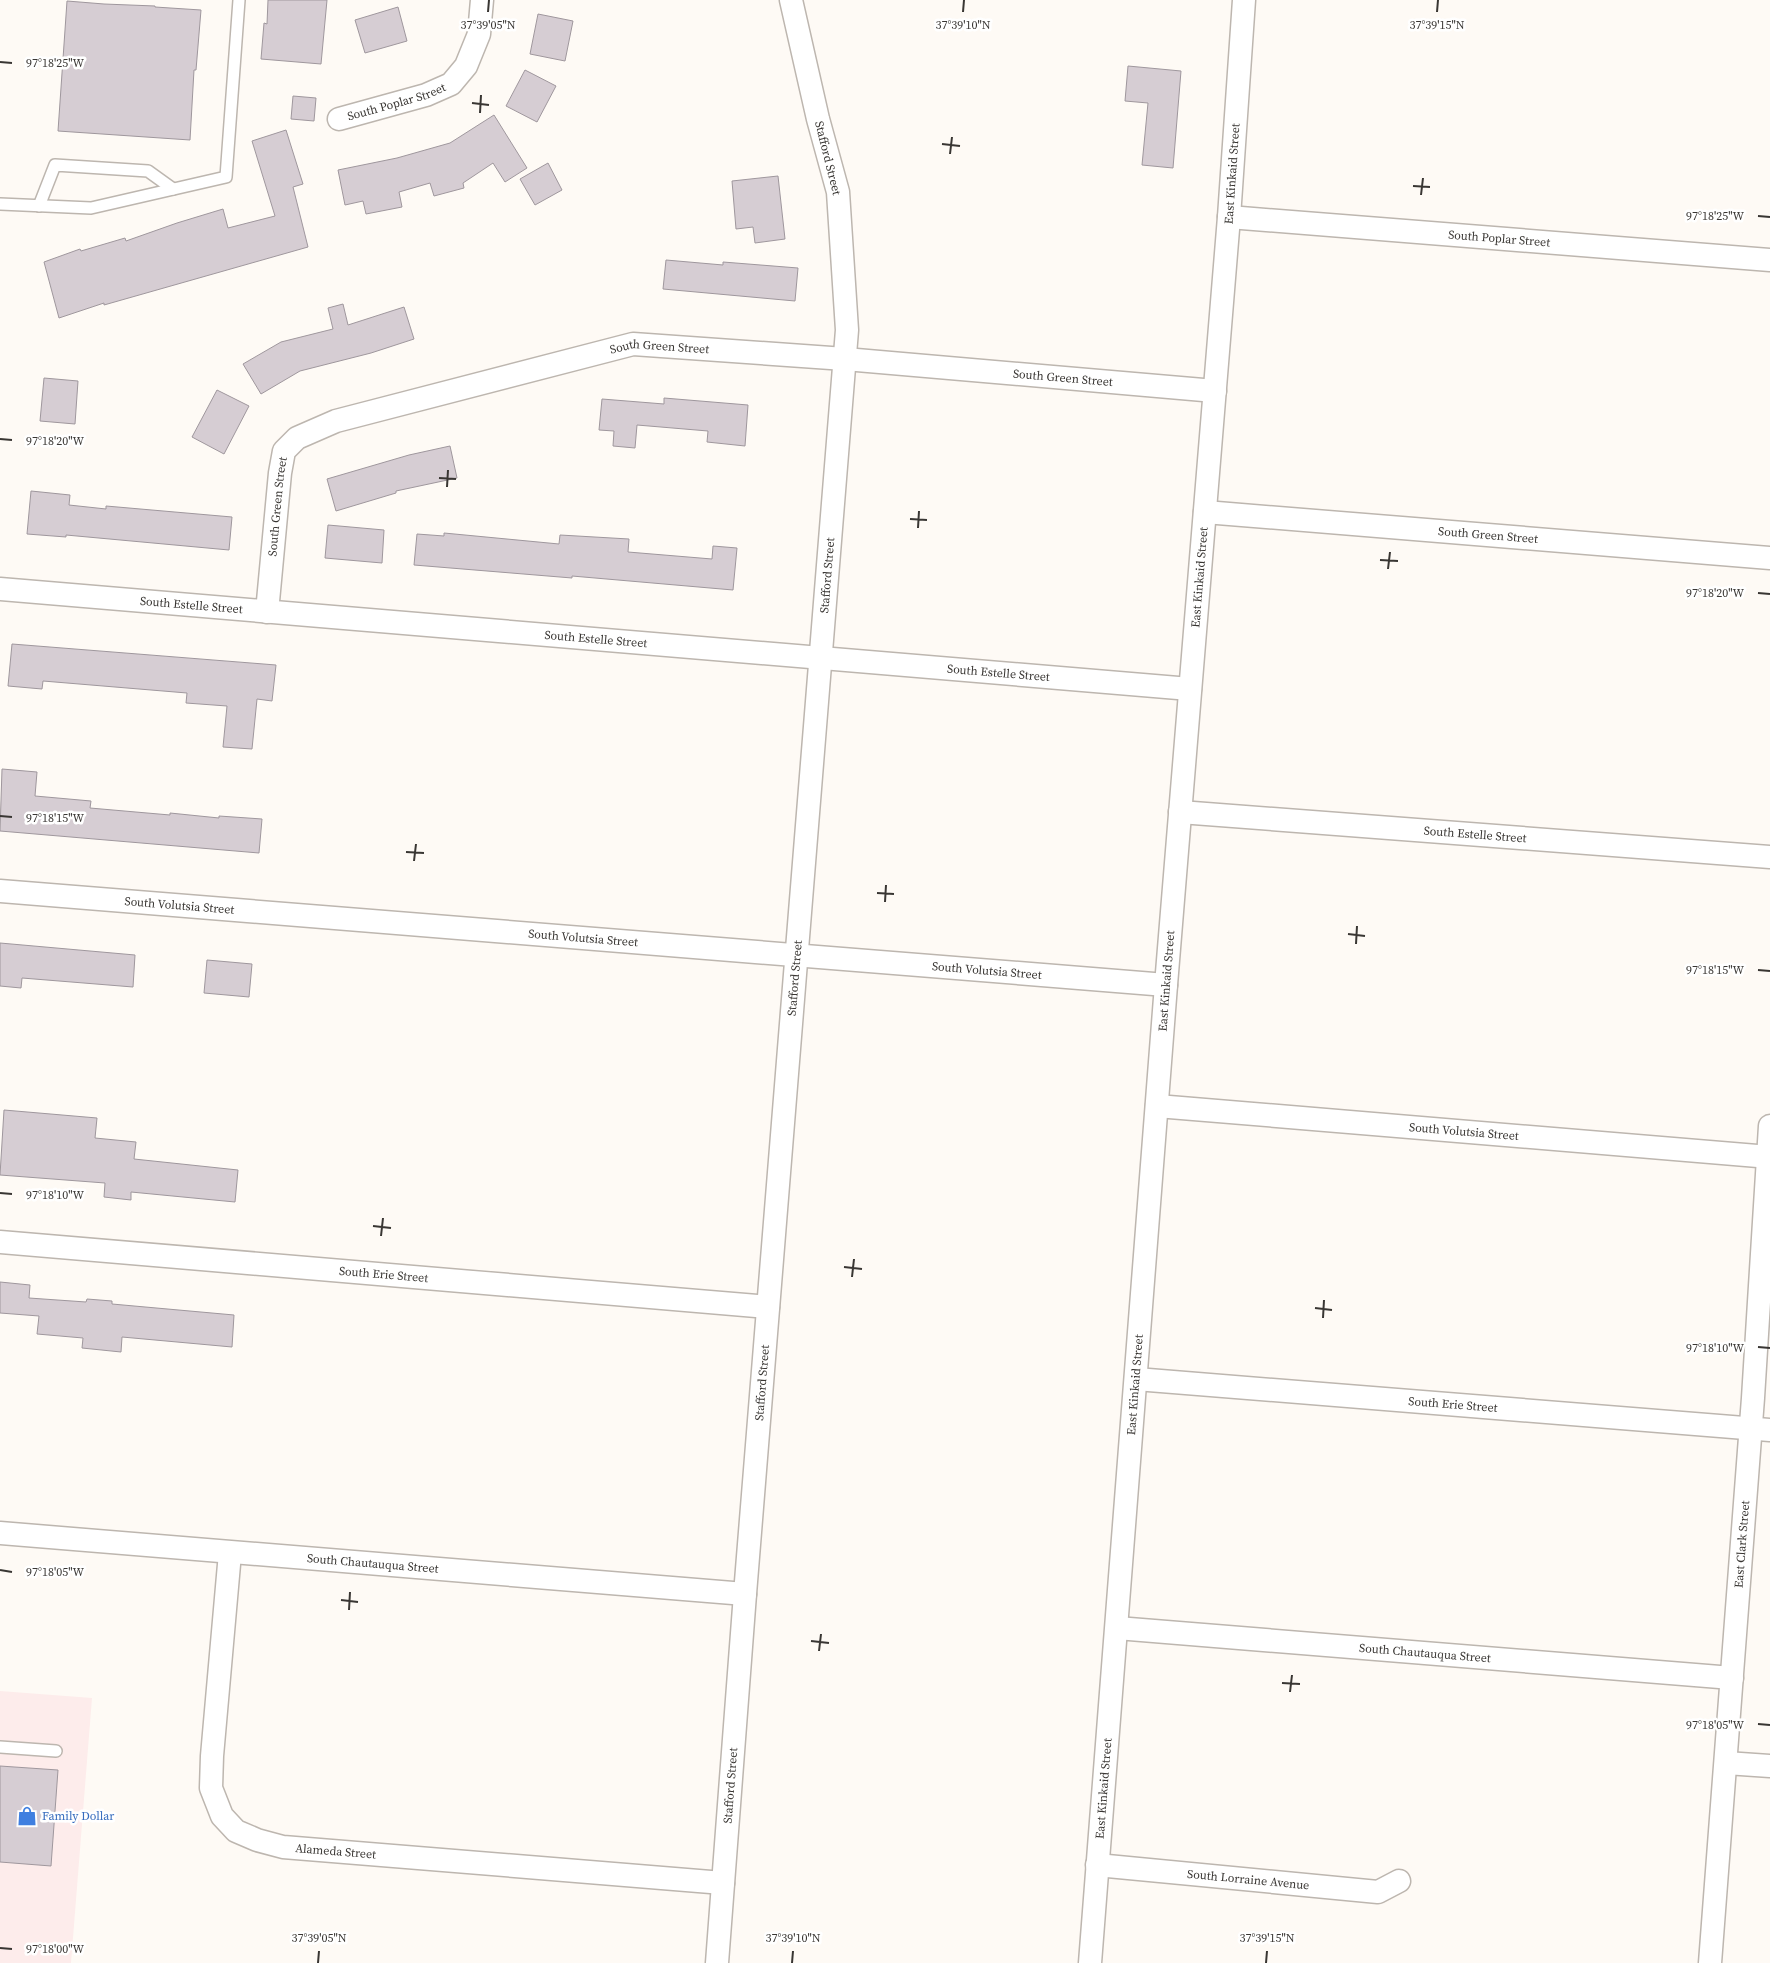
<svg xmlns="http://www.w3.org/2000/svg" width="1770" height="1963" viewBox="0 0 1770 1963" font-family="'Source Serif 4',serif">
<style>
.commercial{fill:#fdeceb}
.building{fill:#d6cdd3;stroke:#9f979d}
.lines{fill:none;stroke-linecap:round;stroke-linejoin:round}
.service-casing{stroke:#bdb6af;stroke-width:14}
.minor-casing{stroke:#bdb6af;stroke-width:25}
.service{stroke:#fff;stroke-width:11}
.minor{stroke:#fff;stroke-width:22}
.ticks{fill:none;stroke:#393633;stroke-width:2}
.labels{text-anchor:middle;stroke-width:5;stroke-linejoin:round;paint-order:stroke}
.street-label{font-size:12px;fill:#393633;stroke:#fff}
.shop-label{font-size:12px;fill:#366cbe;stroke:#fff;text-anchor:start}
.ticks-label{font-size:12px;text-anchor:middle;fill:#393633;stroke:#fff;stroke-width:5;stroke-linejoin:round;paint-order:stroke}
</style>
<rect width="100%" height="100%" fill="#fefaf5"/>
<!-- commercial -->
<path class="commercial" d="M0 1691 92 1698 71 1963H0Z"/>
<!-- building -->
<g class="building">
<path d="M268 0H327L321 64 261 59 264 23 267 24Z"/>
<path d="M67 1 104 4 155 6V7L201 10 196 70H194L190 140 58 131Z"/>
<path d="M398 7 407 41 365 53 355 20Z"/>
<path d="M538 14 573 21 565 61 530 54Z"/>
<path d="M1128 66 1181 71 1173 168 1142 165 1148 103 1125 101Z"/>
<path d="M525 70 556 86 537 122 506 106Z"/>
<path d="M293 96 316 98 314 121 291 119Z"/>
<path d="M494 115 527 168 505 182 493 163 463 183 464 188 434 196 430 183 399 192 402 207 366 214 363 201 345 205 338 170 397 158 450 143Z"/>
<path d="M286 130 303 184 293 187 308 247 104 305V303L59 318 44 262 80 249 81 251 125 238 126 241 177 223 223 209 228 228 275 216 252 141Z"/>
<path d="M548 163 562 190 535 205 520 179Z"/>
<path d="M778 176 785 239 755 243 753 227 736 229 732 181Z"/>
<path d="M666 260 723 265V262L798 268 795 301 663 289Z"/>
<path d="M343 304 348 325 404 307 414 339 371 353 300 371 261 394 243 364 281 342 333 329 328 308Z"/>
<path d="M44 378 78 381 75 424 40 421Z"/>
<path d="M217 390 249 406 224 454 192 437Z"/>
<path d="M664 398 748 405 745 446 707 442 708 431 637 425 635 448 613 446 614 431 599 430 602 399 664 404Z"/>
<path d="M450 446 457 478 396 491V493L336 511 327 479 409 455Z"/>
<path d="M31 491 70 495 69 505 106 509V506L232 517 229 550 66 535V537L27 534Z"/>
<path d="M328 525 384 530 382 563 325 558Z"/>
<path d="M444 533 559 544 560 535 629 539 628 552 712 559 713 546 737 548 733 590 572 576V578L414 565 417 534 444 536Z"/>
<path d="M12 644 276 665 272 701 257 699 252 749 223 747 227 706 186 703 187 693 43 681 42 689 8 686Z"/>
<path d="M2 769 37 772 35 796 91 801 90 808 170 815V813L219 818V816L262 819 259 853 0 831Z"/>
<path d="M0 943 135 955 133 987 22 978 21 988 0 986Z"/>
<path d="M207 960 252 964 249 997 204 993Z"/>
<path d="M4 1110 97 1118 95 1138 136 1142 134 1159 238 1170 235 1202 131 1192V1200L104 1197 105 1183 0 1175Z"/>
<path d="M0 1282 30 1285 29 1298 86 1302 87 1299 112 1301V1304L234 1315 232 1347 122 1337 121 1352 82 1348 83 1338 37 1334 39 1316 0 1313Z"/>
<path d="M0 1766 58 1770 51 1866 0 1862Z"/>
</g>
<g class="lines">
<defs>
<g id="service">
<path d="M0 204 91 208 226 177 239 0"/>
<path d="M39 206 55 165 148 171 173 189"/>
<path d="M0 1747 56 1751"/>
</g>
<g id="minor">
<path id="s1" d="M339 119 426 95 451 84 466 66 479 34 482 0"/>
<path id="s2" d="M1229 217 1770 260"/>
<path id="s3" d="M1205 512 1770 558"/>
<path id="s4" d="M0 589 1190 689"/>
<path id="s5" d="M267 612 280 473 284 451 297 438 336 421 633 344 845 359 1215 391"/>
<path id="s6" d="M1180 812 1770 857"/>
<path id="s7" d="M0 891 1166 985"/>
<path id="s8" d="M1157 1106 1770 1157"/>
<path id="s9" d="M0 1242 768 1307"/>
<path id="s10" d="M1136 1379 1770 1430"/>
<path id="s11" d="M0 1533 745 1594"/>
<path id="s12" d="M230 1553 212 1756 211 1788 222 1816 236 1831 257 1840 283 1847 723 1883"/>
<path id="s13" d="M1117 1628 1732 1678"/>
<path d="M1726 1763 1770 1766"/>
<path id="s14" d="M1097 1865 1378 1892 1399 1881"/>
<path id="s15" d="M717 1963 745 1594 847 330 838 192 818 119 791 0"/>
<path id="s16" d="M1090 1963 1166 985 1229 217 1244 0"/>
<path id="s17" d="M1710 1963 1753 1398 1770 1126"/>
</g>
</defs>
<!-- service casing -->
<use href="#service" class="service-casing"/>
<!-- minor casing -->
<use href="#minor" class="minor-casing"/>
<!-- service -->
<use href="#service" class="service"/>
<!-- minor -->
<use href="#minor" class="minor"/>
</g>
<!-- ticks -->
<path class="ticks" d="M488 12 489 0M963 12 964 0M1437 12 1438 0M0 62 12 63M472 103 489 105M480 113 481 95M942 144 960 146M950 154 952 137M1413 186 1430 187M1421 195 1423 178M1758 216 1770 217M0 439 12 440M439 478 456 479M447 487 448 470M910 519 927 520M918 528 919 511M1380 560 1398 561M1388 569 1390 552M1758 593 1770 594M0 816 12 817M406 852 424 853M414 861 416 844M877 893 894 894M885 902 886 885M1348 934 1365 936M1356 944 1357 926M1758 970 1770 971M0 1193 12 1194M373 1226 391 1228M381 1236 383 1218M844 1267 862 1269M852 1277 854 1259M1315 1308 1332 1310M1323 1318 1324 1300M1758 1347 1770 1348M0 1570 12 1572M341 1600 358 1602M349 1610 350 1592M811 1641 829 1643M819 1651 821 1634M1282 1683 1300 1684M1290 1692 1292 1675M1758 1724 1770 1725M0 1948 12 1949M318 1963 319 1951M792 1963 793 1951M1266 1963 1267 1951"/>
<!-- icons -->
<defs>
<symbol id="shop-bare" viewBox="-9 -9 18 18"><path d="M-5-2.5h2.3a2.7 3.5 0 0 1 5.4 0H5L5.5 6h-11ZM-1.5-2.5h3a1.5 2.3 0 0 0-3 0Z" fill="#3f7fe0" stroke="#fff" stroke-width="2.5" paint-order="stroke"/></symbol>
</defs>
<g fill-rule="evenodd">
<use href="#shop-bare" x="13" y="1802" width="28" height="28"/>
</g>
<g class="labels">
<!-- street labels -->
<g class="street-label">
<text dy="4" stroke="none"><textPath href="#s1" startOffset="60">South Poplar Street</textPath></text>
<text transform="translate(828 158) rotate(76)" y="4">Stafford Street</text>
<text dy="4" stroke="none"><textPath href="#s16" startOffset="1795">East Kinkaid Street</textPath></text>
<text dy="4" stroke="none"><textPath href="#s2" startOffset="271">South Poplar Street</textPath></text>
<text dy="4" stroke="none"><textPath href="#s5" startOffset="556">South Green Street</textPath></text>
<text dy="4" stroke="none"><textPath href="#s5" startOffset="961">South Green Street</textPath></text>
<text dy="4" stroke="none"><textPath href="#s5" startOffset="106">South Green Street</textPath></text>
<text dy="4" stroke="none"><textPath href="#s3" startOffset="284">South Green Street</textPath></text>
<text dy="4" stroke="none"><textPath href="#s15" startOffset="1392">Stafford Street</textPath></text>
<text dy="4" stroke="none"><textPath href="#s16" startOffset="1390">East Kinkaid Street</textPath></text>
<text dy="4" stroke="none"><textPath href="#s4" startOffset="192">South Estelle Street</textPath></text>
<text dy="4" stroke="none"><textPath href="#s4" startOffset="598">South Estelle Street</textPath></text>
<text dy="4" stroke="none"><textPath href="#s4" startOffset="1002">South Estelle Street</textPath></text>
<text dy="4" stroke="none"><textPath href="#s6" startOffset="296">South Estelle Street</textPath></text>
<text dy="4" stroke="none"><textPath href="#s7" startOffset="180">South Volutsia Street</textPath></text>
<text dy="4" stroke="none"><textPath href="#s7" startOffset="585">South Volutsia Street</textPath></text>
<text dy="4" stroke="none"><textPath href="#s7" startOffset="990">South Volutsia Street</textPath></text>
<text dy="4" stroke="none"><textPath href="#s15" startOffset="988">Stafford Street</textPath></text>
<text dy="4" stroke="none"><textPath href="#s16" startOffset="985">East Kinkaid Street</textPath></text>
<text dy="4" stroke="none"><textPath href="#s8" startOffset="308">South Volutsia Street</textPath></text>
<text dy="4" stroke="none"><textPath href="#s9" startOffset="385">South Erie Street</textPath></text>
<text dy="4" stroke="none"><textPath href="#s15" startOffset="582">Stafford Street</textPath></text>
<text dy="4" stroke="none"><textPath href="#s16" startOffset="580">East Kinkaid Street</textPath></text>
<text dy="4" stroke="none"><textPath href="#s10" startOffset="318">South Erie Street</textPath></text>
<text dy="4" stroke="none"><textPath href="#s17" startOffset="420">East Clark Street</textPath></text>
<text dy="4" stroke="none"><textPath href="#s11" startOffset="374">South Chautauqua Street</textPath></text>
<text dy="4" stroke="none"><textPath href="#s13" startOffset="309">South Chautauqua Street</textPath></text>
<text dy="4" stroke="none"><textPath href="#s15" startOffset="178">Stafford Street</textPath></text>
<text dy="4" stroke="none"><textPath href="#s16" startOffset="175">East Kinkaid Street</textPath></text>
<text dy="4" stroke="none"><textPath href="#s12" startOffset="389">Alameda Street</textPath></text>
<text dy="4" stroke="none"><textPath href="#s14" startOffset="152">South Lorraine Avenue</textPath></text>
</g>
<!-- shop labels -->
<g class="shop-label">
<text x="42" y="1820">Family Dollar</text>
</g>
</g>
<g class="ticks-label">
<text x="488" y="29">37°39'05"N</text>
<text x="963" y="29">37°39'10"N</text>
<text x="1437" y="29">37°39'15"N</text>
<text x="55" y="67">97°18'25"W</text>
<text x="1715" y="220">97°18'25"W</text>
<text x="55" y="445">97°18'20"W</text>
<text x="1715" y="597">97°18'20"W</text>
<text x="55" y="822">97°18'15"W</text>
<text x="1715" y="974">97°18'15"W</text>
<text x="55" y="1199">97°18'10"W</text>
<text x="1715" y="1352">97°18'10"W</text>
<text x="55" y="1576">97°18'05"W</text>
<text x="1715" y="1729">97°18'05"W</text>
<text x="319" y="1942">37°39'05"N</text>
<text x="793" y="1942">37°39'10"N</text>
<text x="1267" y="1942">37°39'15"N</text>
<text x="55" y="1953">97°18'00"W</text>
</g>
</svg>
